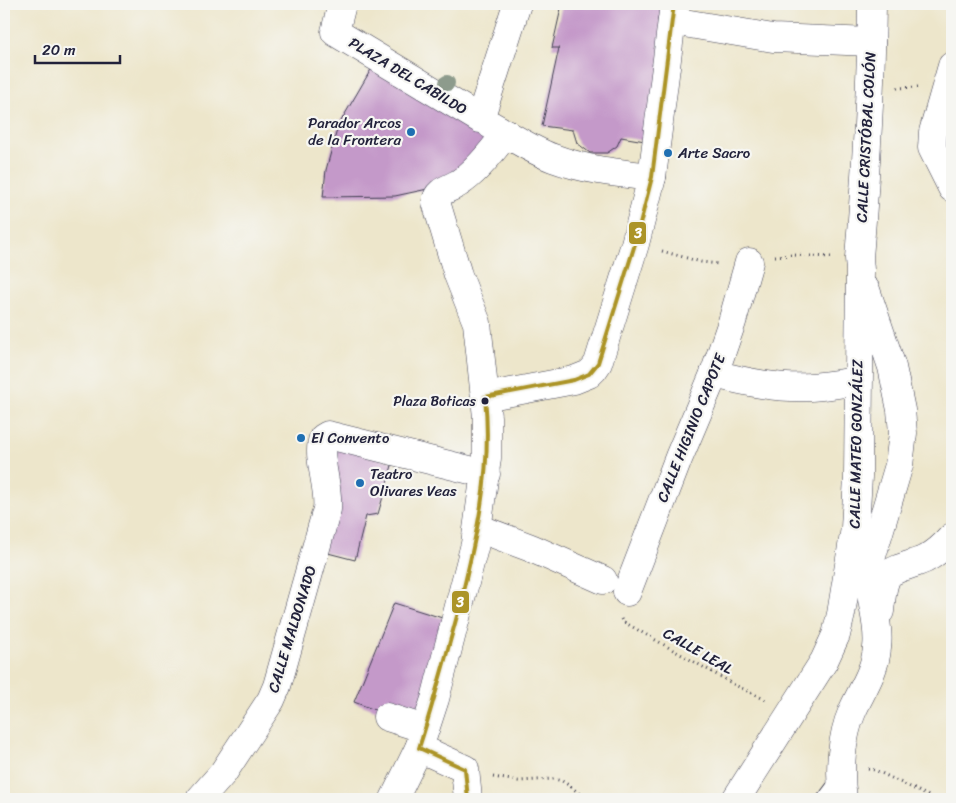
<svg xmlns="http://www.w3.org/2000/svg" width="956" height="803" viewBox="0 0 956 803" font-family="Sriracha,sans-serif">
<style>
.building{fill:#c499c9}
.lines{fill:none;stroke-linecap:round;stroke-linejoin:round}
.lane-casing{stroke:#403f51;stroke-width:17}
.street-casing{stroke:#403f51;stroke-width:29}
.path{stroke:#403f51;stroke-width:3;stroke-dasharray:1 4;stroke-linecap:butt}
.lane{stroke:#fff;stroke-width:15}
.street{stroke:#fff;stroke-width:28}
.bus-1-casing{stroke:#f6f6f2;stroke-width:8}
.bus-1{stroke:#ac9428;stroke-width:4}
.tree{fill:#8d9b8c}
.poi-dot{fill:#1f6fb2;stroke:#f6f6f2;stroke-width:2}
.bus-dot{fill:#22223b;stroke:#f6f6f2;stroke-width:2}
.labels{text-anchor:middle;stroke-width:4.5;stroke-linejoin:round;paint-order:stroke}
.bus-label{font-size:14px;fill:#22223b;stroke:#f6f6f2;text-anchor:end}
.street-label{font-size:15px;fill:#22223b;stroke:#f6f6f2}
.poi-label{font-size:15px;fill:#22223b;stroke:#f6f6f2;text-anchor:start}
.line-badge{stroke:#f6f6f2;stroke-width:2}
.badge-label{font-size:14px;text-anchor:middle;font-weight:bold;fill:#fff}
</style>
<rect width="100%" height="100%" fill="#f6f6f2"/>
<filter id="ink" filterUnits="userSpaceOnUse"><feTurbulence type="fractalNoise" baseFrequency=".02" numOctaves="2"/><feDisplacementMap in="SourceGraphic" scale="10" xChannelSelector="R" yChannelSelector="G"/><feConvolveMatrix kernelMatrix="1 2 1 2 8 2 1 2 1" color-interpolation-filters="sRGB"/></filter>
<filter id="wash" filterUnits="userSpaceOnUse"><feTurbulence type="fractalNoise" baseFrequency=".0096" numOctaves="4" result="noise"/><feDisplacementMap in="SourceGraphic" scale="20" xChannelSelector="R" yChannelSelector="G"/><feGaussianBlur stdDeviation="1.12" result="paint"/><feColorMatrix in="noise" values="0 0 0 0 0 0 0 0 0 0 0 0 0 0 0 0 0 1.4 0 .05"/><feComposite in="paint" operator="in"/></filter>
<g filter="url(#wash)">
<rect width="100%" height="100%" fill="#ede6cb"/>
<g id="blocks">
<!-- building -->
<g class="building">
<path d="M562 4H669L651 142 621 137 617 146 607 153H590L577 143 573 130 542 126 559 48H552Z"/>
<path d="M373 66 497 138 437 187 395 196 323 197 326 170 338 126Z"/>
<path d="M330 444 393 462 378 514 366 516 355 560 324 552Z"/>
<path d="M394 603 452 621 420 727 354 702Z"/>
</g>
</g>
</g>
<g filter="url(#ink)">
<use href="#blocks" fill-opacity="0" stroke="#403f51" stroke-width="1"/>
<g class="lines">
<defs>
<path id="lane" d="M825 799 840 779"/>
<g id="street">
<path d="M342 4 335 32 480 119 517 4"/>
<path d="M672 21 773 38 871 42"/>
<path d="M952 66 933 132 932 148 952 188"/>
<path d="M491 125C511 136 531 150 553 158 585 170 618 173 652 177"/>
<path d="M714 374C746 382 778 389 811 387 827 386 842 383 858 381"/>
<path d="M485 397 574 380 589 374 594 369 598 363 635 244 652 177 674 4"/>
<path d="M478 528 531 548 603 580"/>
<path d="M627 592 679 457 714 374 732 322 749 262"/>
<path d="M880 611C881 601 883 581 889 574 893 569 918 563 925 559 936 554 944 546 952 537"/>
<path d="M387 717 425 729"/>
<path d="M419 748 465 769 468 799"/>
<path d="M200 799 223 773 271 700 277 686 327 509C330 487 316 457 323 438L328 435 332 436 486 474"/>
<path d="M394 799 419 748 435 699 475 544 487 458V417L477 323 458 275 436 202C437 190 450 189 459 183 475 173 495 148 506 133"/>
<path d="M736 799 824 661 836 635 841 614 855 528 858 477 860 270 859 258C866 173 871 89 872 4"/>
<path d="M843 799C839 772 841 737 852 712 861 691 875 672 877 648 880 626 871 605 870 583 869 574 870 565 872 556L899 465 903 433 901 410 892 367 866 290"/>
</g>
</defs>
<!-- lane casing -->
<use href="#lane" class="lane-casing"/>
<!-- street casing -->
<use href="#street" class="street-casing"/>
<!-- path -->
<g class="path">
<path d="M897 88 918 87"/>
<path d="M662 251 701 262 719 264"/>
<path d="M775 256 793 255 831 257"/>
<path d="M621 619 622 621 735 685 766 700"/>
<path d="M868 769 875 770 935 799"/>
<path d="M493 777 518 781 554 779 562 781 570 786 586 799"/>
</g>
<!-- lane -->
<use href="#lane" class="lane"/>
<!-- street -->
<use href="#street" class="street"/>
<defs>
<path id="bus-1" d="M468 799 465 769 419 748C433 704 445 660 457 616 475 543 493 472 485 397L574 380 589 374 598 363 635 244 652 177 674 4"/>
</defs>
<!-- bus-1 casing -->
<use href="#bus-1" class="bus-1-casing"/>
<!-- bus-1 -->
<use href="#bus-1" class="bus-1"/>
</g>
<!-- trees -->
<circle class="tree" cx="447" cy="83" r="8"/>
</g>
<!-- markers -->
<g class="poi-dot">
<circle cx="411" cy="132" r="5"/>
<circle cx="668" cy="153" r="5"/>
<circle cx="301" cy="438" r="5"/>
<circle cx="360" cy="483" r="5"/>
</g>
<circle class="bus-dot" cx="485" cy="401" r="4.5"/>
<g class="labels">
<!-- bus labels -->
<g class="bus-label">
<text x="476" y="406">Plaza Boticas</text>
</g>
<!-- street labels -->
<g class="street-label">
<text transform="translate(408 76) rotate(31)" y="5">PLAZA DEL CABILDO</text>
<text transform="translate(866 137) rotate(-87)" y="5">CALLE CRISTÓBAL COLÓN</text>
<text transform="translate(691 428) rotate(-68)" y="5">CALLE HIGINIO CAPOTE</text>
<text transform="translate(856 444) rotate(-89)" y="5">CALLE MATEO GONZÁLEZ</text>
<text transform="translate(292 629) rotate(-73)" y="5">CALLE MALDONADO</text>
<text transform="translate(698 651) rotate(30)" y="5">CALLE LEAL</text>
</g>
<!-- poi labels -->
<g class="poi-label">
<text x="401" y="128" text-anchor="end">Parador Arcos<tspan x="401" dy="17">de la Frontera</tspan></text>
<text x="678" y="158">Arte Sacro</text>
<text x="311" y="443">El Convento</text>
<text x="370" y="479">Teatro<tspan x="370" dy="17">Olivares Veas</tspan></text>
</g>
</g>
<g class="line-badge">
<rect x="628" y="221" width="19" height="24" rx="5" fill="#ac9428"/>
<rect x="451" y="590" width="19" height="24" rx="5" fill="#ac9428"/>
</g>
<g class="badge-label">
<text x="638" y="238">3</text>
<text x="460" y="607">3</text>
</g>
<!-- margin -->
<rect width="956" height="803" fill="none" stroke="#f6f6f2" stroke-width="20"/>
<!-- scale -->
<path d="M35 55v8h85v-8" fill="none" stroke="#22223b" stroke-width="2.5"/>
<text x="42" y="55" font-size="15" fill="#22223b" stroke="#f6f6f2" stroke-width="4" paint-order="stroke">20 m</text>
</svg>
